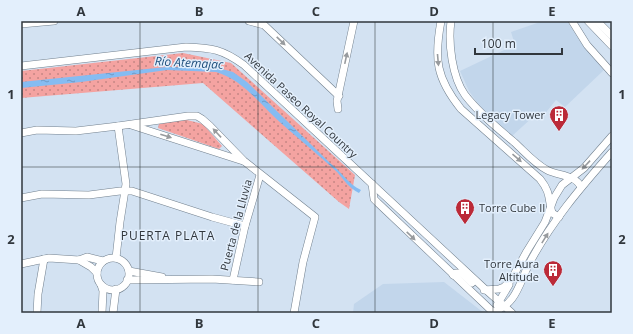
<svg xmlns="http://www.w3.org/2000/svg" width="633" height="334" viewBox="0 0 633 334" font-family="'Open Sans',sans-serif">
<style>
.built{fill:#c2d6eb}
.park{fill:url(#park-dots)}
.water{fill:url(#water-ripples)}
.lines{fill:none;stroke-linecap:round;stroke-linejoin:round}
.minor-casing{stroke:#72808e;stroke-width:8}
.minor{stroke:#fff;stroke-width:7}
.oneway{fill:#989b9e}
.grid{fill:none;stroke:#31373d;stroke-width:1;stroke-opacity:0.55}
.labels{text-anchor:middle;stroke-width:3;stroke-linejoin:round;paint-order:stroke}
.street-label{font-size:11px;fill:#31373d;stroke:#e3effc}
.poi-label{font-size:11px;fill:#31373d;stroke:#e3effc;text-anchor:end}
.water-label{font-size:12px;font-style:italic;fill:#1e4e7b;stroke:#e3effc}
.neighbourhood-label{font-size:12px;letter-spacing:1px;fill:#31373d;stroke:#e3effc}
.neatline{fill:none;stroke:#31373d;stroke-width:1.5}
.grid-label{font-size:13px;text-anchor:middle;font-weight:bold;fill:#31373d}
</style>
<defs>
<pattern id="park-dots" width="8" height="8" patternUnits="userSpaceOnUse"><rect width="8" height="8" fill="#f4a3a1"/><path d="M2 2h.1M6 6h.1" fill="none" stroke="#c68684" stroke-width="1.8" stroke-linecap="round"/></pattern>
<pattern id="water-ripples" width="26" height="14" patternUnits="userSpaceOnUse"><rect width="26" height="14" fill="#85bcf2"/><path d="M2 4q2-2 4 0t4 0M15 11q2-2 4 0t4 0" fill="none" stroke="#6d9ac5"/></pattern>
</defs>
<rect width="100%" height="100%" fill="#d3e2f2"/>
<!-- built -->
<g class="built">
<path d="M543 21H567L579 40 604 70 565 107 556 100 539 121 534 116 512 136 490 117 476 101 469 91 460 71 515 45 511 32Z"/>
<path d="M444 282 484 313H353L354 304 383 284Z"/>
</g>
<!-- park -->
<g class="park">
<path d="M183 53 231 63 355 175 349 209 339 202 203 83 21 98V71Z"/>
<path d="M183 119 203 124 222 146 219 149 158 128 159 124Z"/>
</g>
<!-- water -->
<path class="water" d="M166 67H210L222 69 233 72 247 82 330 163C341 171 348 184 361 190L359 193C349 188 344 180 337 172 320 156 301 141 283 125 262 107 244 80 216 72L167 70 81 82 21 88V82Z"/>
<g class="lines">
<defs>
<g id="minor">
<path d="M249 21 264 25 339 96"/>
<path d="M441 21C434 59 436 78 461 109L540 179C551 193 548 198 552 213L559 217"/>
<path d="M451 21C448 43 452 77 465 95 479 113 497 128 514 142 525 152 534 163 547 170 558 176 575 174 581 187"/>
<path d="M572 21 587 45 612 73"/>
<path d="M588 21 612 46"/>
<path d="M597 21 612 36"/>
<path d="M21 24 54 21"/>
<path d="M21 66 186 47C212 48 222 49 244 65L486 290 512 313"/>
<path d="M338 109 337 101 354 21"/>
<path d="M131 125 243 161"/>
<path d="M21 133 37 130 76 131 118 126 188 116H197L202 119 210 126 244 161 315 217 303 262 294 313"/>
<path d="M372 184 374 199 378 203 494 313"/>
<path d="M21 198 42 194 89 195 120 191H132L212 217 245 226"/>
<path d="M116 258 120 222 126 184 118 126"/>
<circle cx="113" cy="274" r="16"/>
<path d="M79 260 91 267 97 273"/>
<path d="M21 264 49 258 79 260 87 257 103 261"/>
<path d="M129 271 162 277"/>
<path d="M453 275 456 273H461L472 283"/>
<path d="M127 280 212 279 259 282"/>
<path d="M233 280 245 226 260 175"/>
<path d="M101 285 103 291 102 313"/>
<path d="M484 290 499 289 504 287 511 280 527 251 545 222 554 198 562 185 584 168 612 136"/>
<path d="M497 305 509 285"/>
<path d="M492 312C515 306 519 285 528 266 550 223 581 187 612 152"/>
<path d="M37 313 38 294 44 259"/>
<path d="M113 313 116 289"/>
</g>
</defs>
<!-- minor casing -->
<use href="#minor" class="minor-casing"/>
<!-- minor -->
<use href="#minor" class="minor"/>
</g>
<!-- one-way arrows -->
<defs><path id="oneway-solid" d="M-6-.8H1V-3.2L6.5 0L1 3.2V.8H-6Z"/></defs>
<g class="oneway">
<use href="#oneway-solid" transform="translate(281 41) rotate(44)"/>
<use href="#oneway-solid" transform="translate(346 58) rotate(-78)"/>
<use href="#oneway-solid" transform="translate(438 60) rotate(85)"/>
<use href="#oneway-solid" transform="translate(217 133) rotate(-133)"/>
<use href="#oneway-solid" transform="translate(166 136) rotate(18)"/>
<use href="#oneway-solid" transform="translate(517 158) rotate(41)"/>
<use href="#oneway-solid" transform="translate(586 165) rotate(133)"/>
<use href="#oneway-solid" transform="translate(411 236) rotate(44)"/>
<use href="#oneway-solid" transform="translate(545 238) rotate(-58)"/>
</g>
<!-- grid -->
<path class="grid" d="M140 21V313M258 21V313M375 21V313M493 21V313M21 167H612"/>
<!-- icons -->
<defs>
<symbol id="building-pin" viewBox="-11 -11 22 30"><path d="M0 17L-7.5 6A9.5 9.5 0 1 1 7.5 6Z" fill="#bb2a38" stroke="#e3effc"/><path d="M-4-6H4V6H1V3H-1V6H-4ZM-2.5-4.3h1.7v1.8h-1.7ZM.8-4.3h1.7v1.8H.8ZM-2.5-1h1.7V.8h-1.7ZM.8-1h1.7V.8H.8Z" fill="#fff"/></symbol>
</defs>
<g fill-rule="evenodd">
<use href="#building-pin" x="548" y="104" width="22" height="30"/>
<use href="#building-pin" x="454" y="197" width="22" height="30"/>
<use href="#building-pin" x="542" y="259" width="22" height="30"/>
</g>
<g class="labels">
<!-- street labels -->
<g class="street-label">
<text transform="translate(301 105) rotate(43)" y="4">Avenida Paseo Royal Country</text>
<text transform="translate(236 225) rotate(-75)" y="4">Puerta de la Lluvia</text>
</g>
<!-- poi labels -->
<g class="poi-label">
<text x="545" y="119">Legacy Tower</text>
<text x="479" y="212" text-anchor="start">Torre Cube II</text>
<text x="539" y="268">Torre Aura<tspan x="539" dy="13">Altitude</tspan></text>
</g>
<!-- water labels -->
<g class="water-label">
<text transform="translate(189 63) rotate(3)" y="4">Río Atemajac</text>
</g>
<!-- neighbourhood labels -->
<g class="neighbourhood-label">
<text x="168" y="240">PUERTA PLATA</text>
</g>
</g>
<!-- border -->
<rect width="633" height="334" fill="none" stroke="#e3effc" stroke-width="44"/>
<!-- scale -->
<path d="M475 48v6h87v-6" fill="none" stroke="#31373d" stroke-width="2"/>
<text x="481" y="48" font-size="12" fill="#31373d" stroke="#e3effc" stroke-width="3" paint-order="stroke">100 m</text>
<rect x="22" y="22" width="589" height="290" class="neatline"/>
<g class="grid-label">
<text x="81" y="16">A</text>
<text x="199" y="16">B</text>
<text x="316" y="16">C</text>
<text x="434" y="16">D</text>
<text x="552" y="16">E</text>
<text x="11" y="99">1</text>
<text x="622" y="99">1</text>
<text x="11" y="244">2</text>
<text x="622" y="244">2</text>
<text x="81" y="328">A</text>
<text x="199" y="328">B</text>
<text x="316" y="328">C</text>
<text x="434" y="328">D</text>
<text x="552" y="328">E</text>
</g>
</svg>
